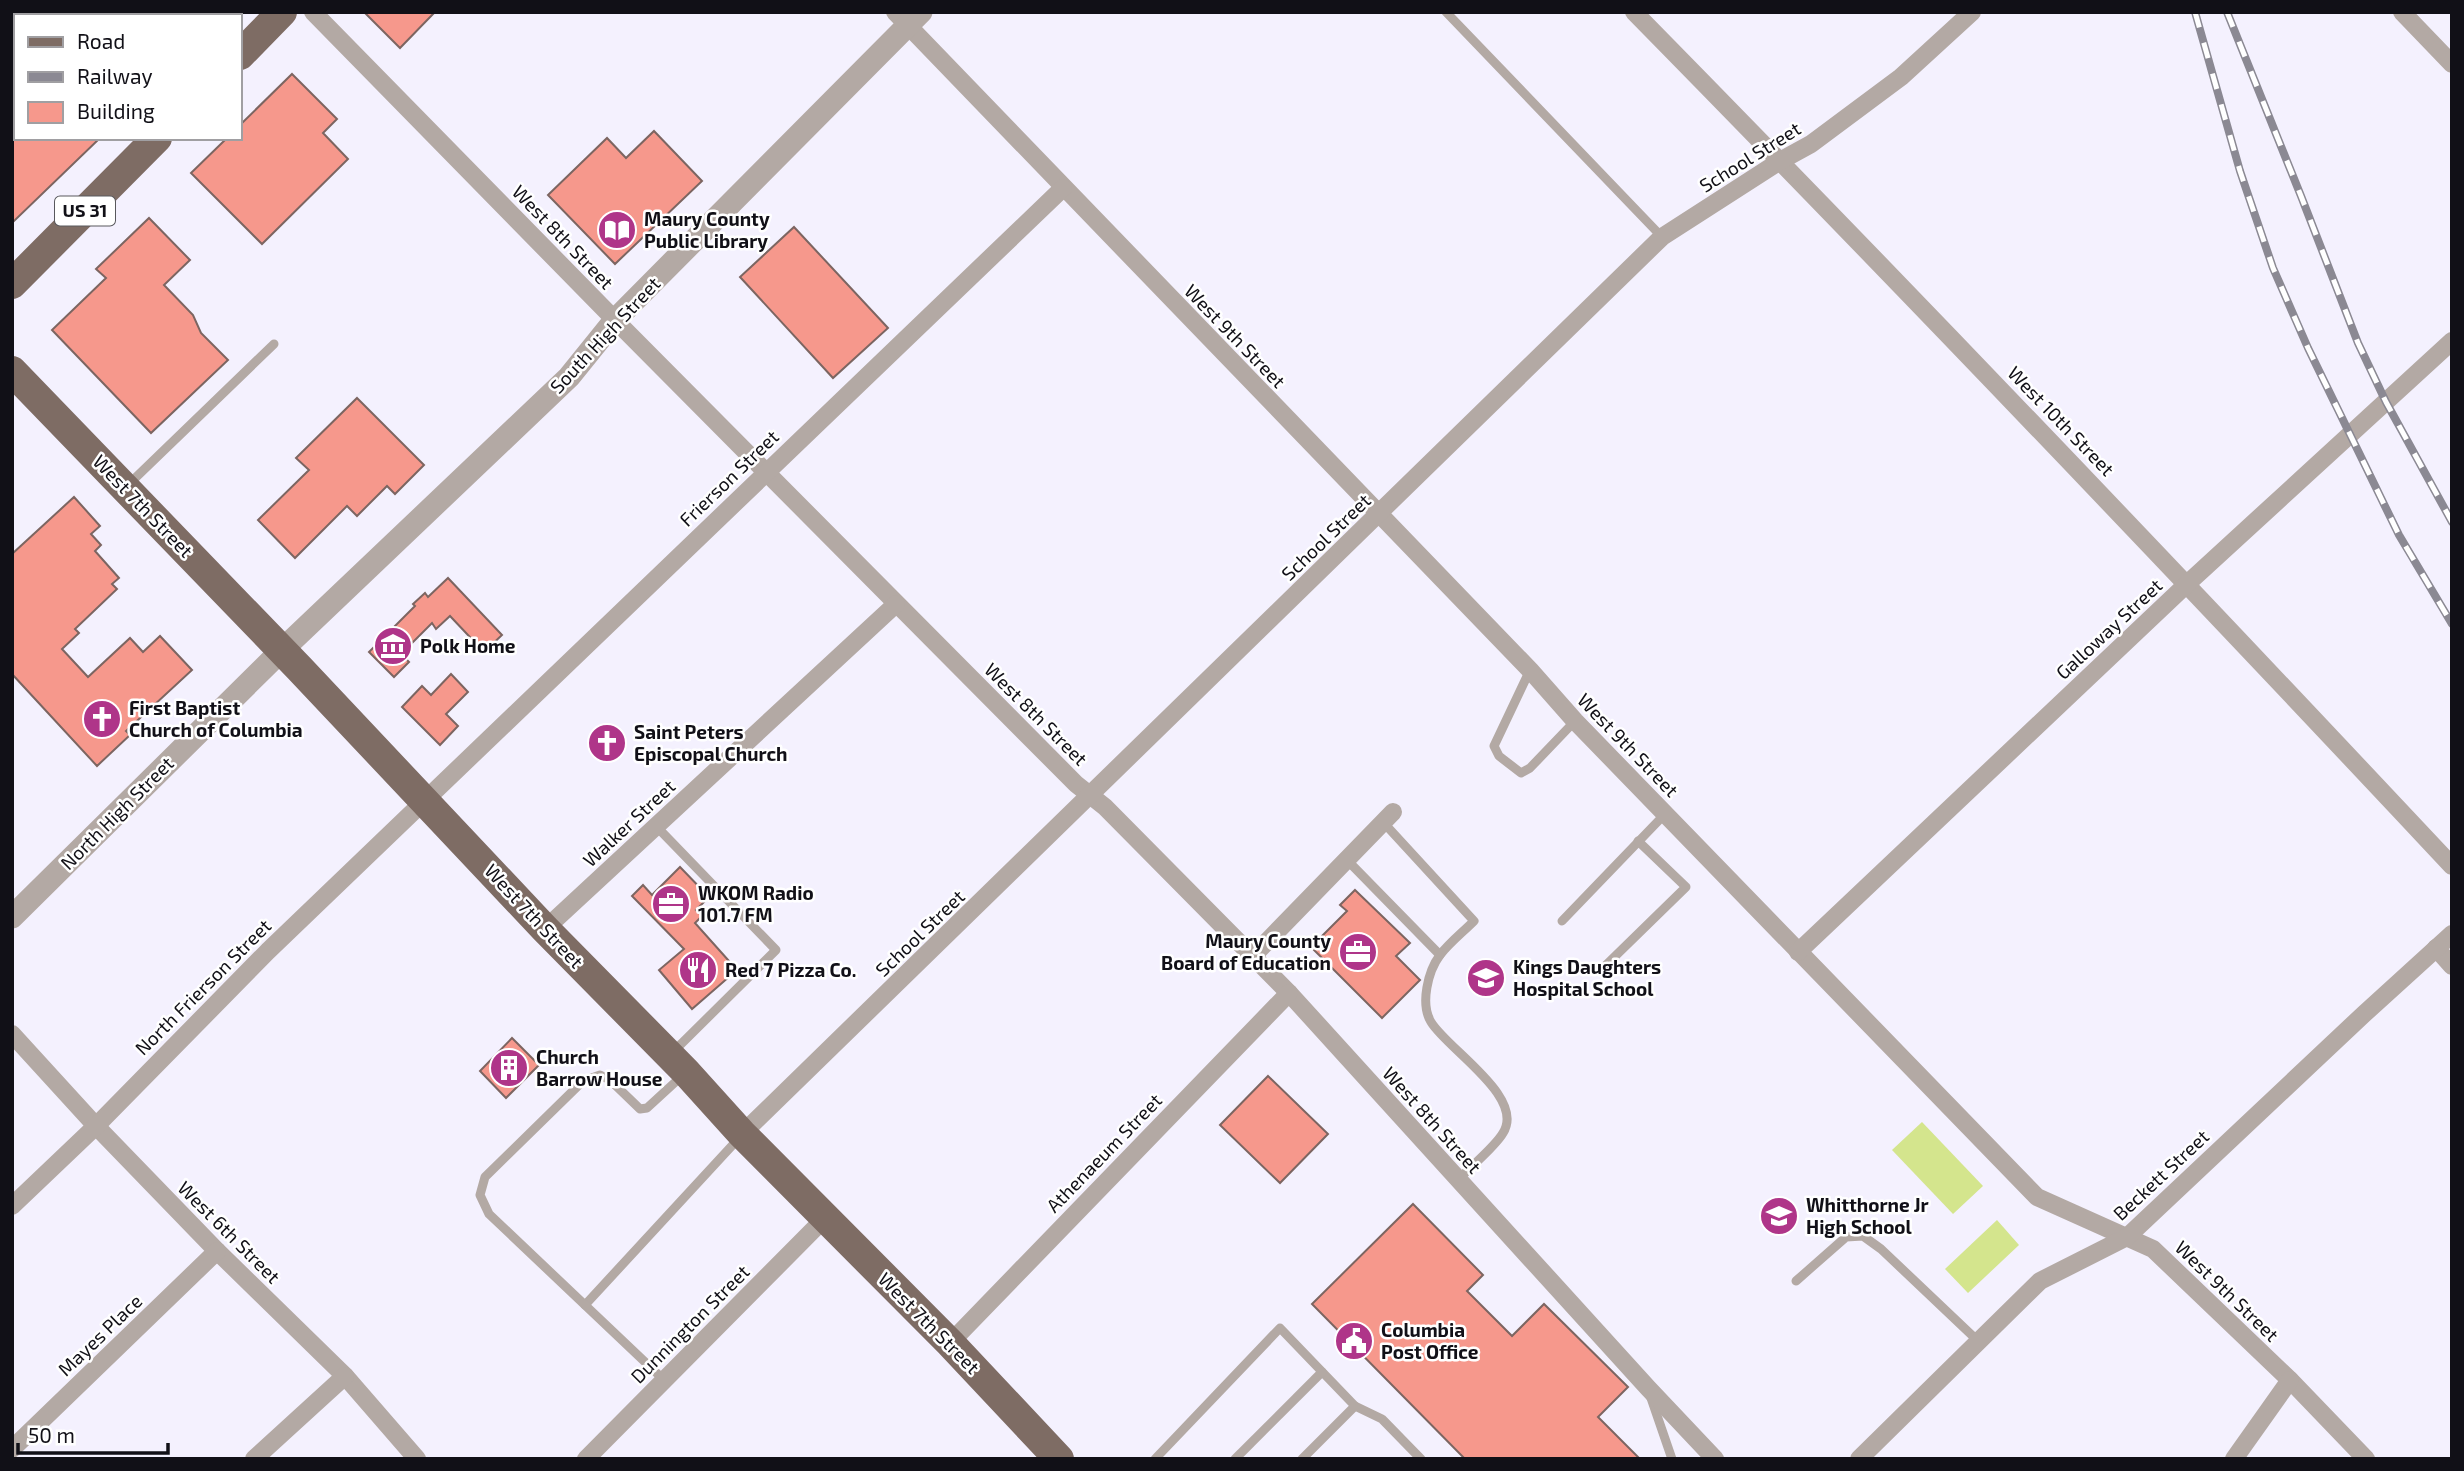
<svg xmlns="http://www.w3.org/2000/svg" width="2464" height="1471" viewBox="0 0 2464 1471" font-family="'Exo 2',sans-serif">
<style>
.green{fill:#d4e58d}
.building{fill:#f6988c;stroke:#7c6561;stroke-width:2}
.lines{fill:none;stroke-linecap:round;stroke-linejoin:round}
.service{stroke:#b3a9a4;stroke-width:9}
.minor{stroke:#b3a9a4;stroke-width:18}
.tertiary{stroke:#b3a9a4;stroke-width:23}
.primary{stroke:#7e6c64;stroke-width:30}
.rail-casing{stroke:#8b8993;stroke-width:8}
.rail{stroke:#fff;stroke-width:5;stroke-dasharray:16;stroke-linecap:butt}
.labels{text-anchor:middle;stroke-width:5;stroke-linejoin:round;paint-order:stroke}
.shield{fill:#fff;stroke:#58585d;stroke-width:2}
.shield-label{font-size:18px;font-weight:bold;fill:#111017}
.street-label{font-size:19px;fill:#111017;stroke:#fff}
.poi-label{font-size:19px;font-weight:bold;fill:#111017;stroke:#fff;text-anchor:start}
</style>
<rect width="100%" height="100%" fill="#f4f1fe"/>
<!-- green -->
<g class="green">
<path d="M1922 1122 1983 1186 1953 1214 1892 1150Z"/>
<path d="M1997 1220 2019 1245 1968 1293 1945 1269Z"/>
</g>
<!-- building -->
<g class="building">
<path d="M364 12H435L400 48Z"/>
<path d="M292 74 337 119 323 133 348 159 262 244 191 173 227 138H240V125Z"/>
<path d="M654 131 702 181 615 264 548 195 607 138 626 158Z"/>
<path d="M12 138H100L12 223Z"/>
<path d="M149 218 190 260 164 285 193 315 201 333 228 360 151 433 52 330 106 278 96 269Z"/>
<path d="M794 227 888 328 833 378 740 277Z"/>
<path d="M357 398 424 465 395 494 387 486 357 516 347 506 295 558 258 520 309 470 296 458Z"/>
<path d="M74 497 100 526 91 534 101 545 95 551 119 578 112 584 117 589 75 629 79 633 62 649 88 677 130 638 143 652 160 636 192 670 126 731 130 735 97 766 12 674V554Z"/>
<path d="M448 578 502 635 484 652 450 616 436 629 432 623 401 654 409 662 394 677 369 652 415 606 413 604 425 593 428 597Z"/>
<path d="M451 674 468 692 446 714 458 726 440 745 402 707 422 686 431 695Z"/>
<path d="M680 867 709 897 696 910 702 916 695 923 737 970 692 1009 659 970 684 949 632 896 643 885 652 895Z"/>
<path d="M1355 890 1410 943 1396 956 1420 980 1382 1018 1311 947 1347 911 1340 905Z"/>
<path d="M512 1038 539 1065 506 1098 480 1071Z"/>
<path d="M1268 1076 1328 1134 1280 1183 1220 1125Z"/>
<path d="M1413 1204 1483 1275 1467 1291 1512 1336 1544 1304 1628 1387 1598 1417 1640 1459H1465L1312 1304Z"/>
</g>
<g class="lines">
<!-- service -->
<g class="service">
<path d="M1446 12 1662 237"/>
<path d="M129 484 274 344"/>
<path d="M1530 670 1494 746 1499 756 1521 773 1530 768 1575 721"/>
<path d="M1383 822 1474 921C1463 932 1449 943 1440 955 1428 971 1420 1004 1431 1022 1447 1049 1526 1097 1503 1133 1495 1147 1470 1167 1458 1180"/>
<path d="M656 826 776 950 673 1052"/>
<path d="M1347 860 1440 955"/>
<path d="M1562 921 1665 814"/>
<path d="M1602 969 1686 887 1638 841"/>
<path d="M1796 1281 1846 1237 1863 1236 1881 1249 1978 1341"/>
<path d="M585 1305 740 1137"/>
<path d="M664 1380 489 1214 480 1195 485 1177 583 1081 600 1075 610 1080 640 1109 647 1108 683 1075"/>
<path d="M1651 1398 1672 1459"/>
<path d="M1355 1406 1382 1419 1421 1459"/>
<path d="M1155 1459 1280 1328 1355 1406 1302 1459"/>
<path d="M1235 1459 1322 1372"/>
</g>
<!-- minor -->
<g class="minor">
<path d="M313 12 615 320 1076 784 1105 807 1289 993 1648 1388 1715 1459"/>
<path d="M895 12 1530 670 1575 721 2037 1197 2153 1249 2290 1380 2366 1459"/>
<path d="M1634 12C1910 293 2182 578 2452 866"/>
<path d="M2402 12 2452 64"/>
<path d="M545 929 896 604"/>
<path d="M2436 948 2452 966"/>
<path d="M1798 952 2188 583 2452 341"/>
<path d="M1253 956 1393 812"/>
<path d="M12 1034 96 1126 217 1251 345 1376 417 1459"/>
<path d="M742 1134 1662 237 1780 161 1811 144 1901 77 1972 12"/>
<path d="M12 1206 96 1126 268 951 1063 188"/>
<path d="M950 1343 1289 993"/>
<path d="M12 1449 217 1251"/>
<path d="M254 1459 345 1376"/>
<path d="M586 1459 825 1218"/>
<path d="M1859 1459 2040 1281 2127 1237 2364 1014 2452 934"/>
<path d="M2234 1459 2290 1380"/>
</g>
<!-- tertiary -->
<path class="tertiary" d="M12 917 282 650 569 377 615 320 921 12"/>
<!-- primary -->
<g class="primary">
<path d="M240 55 282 12"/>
<path d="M12 284 157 138"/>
<path d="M12 371 299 668 545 929 686 1072 742 1134 950 1343 1059 1459"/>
</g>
<defs>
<g id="rail">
<path d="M2195 12 2240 171 2273 268 2308 348 2399 535 2452 624"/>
<path d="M2227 12 2301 196 2358 343 2386 402 2452 522"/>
</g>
</defs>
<!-- rail casing -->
<use href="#rail" class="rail-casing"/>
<!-- rail -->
<use href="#rail" class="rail"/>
</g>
<!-- icons -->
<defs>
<symbol id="library-disc" viewBox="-11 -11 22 22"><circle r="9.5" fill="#af3589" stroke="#fff"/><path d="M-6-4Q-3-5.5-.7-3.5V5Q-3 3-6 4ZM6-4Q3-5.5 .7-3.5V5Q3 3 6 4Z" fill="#fff"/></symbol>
<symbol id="museum-disc" viewBox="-11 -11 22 22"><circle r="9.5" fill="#af3589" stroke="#fff"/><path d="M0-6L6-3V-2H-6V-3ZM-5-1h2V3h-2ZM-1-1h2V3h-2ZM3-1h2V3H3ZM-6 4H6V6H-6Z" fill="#fff"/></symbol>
<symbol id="church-disc" viewBox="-11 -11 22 22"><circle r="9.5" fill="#af3589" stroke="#fff"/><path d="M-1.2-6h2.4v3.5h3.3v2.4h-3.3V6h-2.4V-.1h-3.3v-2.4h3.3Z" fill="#fff"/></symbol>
<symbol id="office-disc" viewBox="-11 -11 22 22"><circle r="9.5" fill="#af3589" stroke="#fff"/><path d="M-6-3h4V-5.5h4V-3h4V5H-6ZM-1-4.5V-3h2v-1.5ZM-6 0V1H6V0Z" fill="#fff"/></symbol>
<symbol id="restaurant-disc" viewBox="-11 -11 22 22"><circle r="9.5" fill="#af3589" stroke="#fff"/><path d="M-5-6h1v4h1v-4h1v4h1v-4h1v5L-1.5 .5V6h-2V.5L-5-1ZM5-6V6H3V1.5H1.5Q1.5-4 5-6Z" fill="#fff"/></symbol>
<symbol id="school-disc" viewBox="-11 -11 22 22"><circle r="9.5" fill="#af3589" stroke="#fff"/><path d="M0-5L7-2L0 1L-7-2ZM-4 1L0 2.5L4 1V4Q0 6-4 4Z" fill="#fff"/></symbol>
<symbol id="building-disc" viewBox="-11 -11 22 22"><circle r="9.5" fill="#af3589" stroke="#fff"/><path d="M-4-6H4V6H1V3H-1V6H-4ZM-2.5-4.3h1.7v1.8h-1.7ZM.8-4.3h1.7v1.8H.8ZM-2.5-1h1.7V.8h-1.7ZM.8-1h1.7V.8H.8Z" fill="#fff"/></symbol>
<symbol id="civic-disc" viewBox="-11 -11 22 22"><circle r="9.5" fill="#af3589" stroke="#fff"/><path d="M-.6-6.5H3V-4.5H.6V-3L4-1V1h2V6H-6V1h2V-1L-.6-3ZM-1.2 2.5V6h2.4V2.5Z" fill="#fff"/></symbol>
</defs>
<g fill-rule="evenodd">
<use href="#library-disc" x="595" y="208" width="44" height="44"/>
<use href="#museum-disc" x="371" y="624" width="44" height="44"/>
<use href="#church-disc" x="80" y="697" width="44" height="44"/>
<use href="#church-disc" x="585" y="721" width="44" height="44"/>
<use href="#office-disc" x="649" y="882" width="44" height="44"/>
<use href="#office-disc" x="1336" y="930" width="44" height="44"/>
<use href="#restaurant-disc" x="676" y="948" width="44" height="44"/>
<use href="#school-disc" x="1464" y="956" width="44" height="44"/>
<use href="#building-disc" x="487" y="1046" width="44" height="44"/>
<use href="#school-disc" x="1757" y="1194" width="44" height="44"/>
<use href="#civic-disc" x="1332" y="1319" width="44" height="44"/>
</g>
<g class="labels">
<!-- shield labels -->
<rect class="shield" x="55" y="196.5" width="60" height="29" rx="5"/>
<g class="shield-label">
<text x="85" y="217">US 31</text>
</g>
<!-- street labels -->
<g class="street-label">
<text transform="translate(1750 157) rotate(-32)" y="7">School Street</text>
<text transform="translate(563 237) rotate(46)" y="7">West 8th Street</text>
<text transform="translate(605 335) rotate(-47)" y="7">South High Street</text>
<text transform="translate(1235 336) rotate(46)" y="7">West 9th Street</text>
<text transform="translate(2061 421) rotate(46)" y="7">West 10th Street</text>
<text transform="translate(729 478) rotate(-44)" y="7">Frierson Street</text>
<text transform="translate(143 506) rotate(46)" y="7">West 7th Street</text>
<text transform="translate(1326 537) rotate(-44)" y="7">School Street</text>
<text transform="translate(2109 629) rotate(-43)" y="7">Galloway Street</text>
<text transform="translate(1036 714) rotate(45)" y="7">West 8th Street</text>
<text transform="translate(1628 745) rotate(46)" y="7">West 9th Street</text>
<text transform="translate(117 813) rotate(-45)" y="7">North High Street</text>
<text transform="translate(629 823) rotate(-43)" y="7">Walker Street</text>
<text transform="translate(534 916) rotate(47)" y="7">West 7th Street</text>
<text transform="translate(920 933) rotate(-44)" y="7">School Street</text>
<text transform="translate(203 987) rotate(-45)" y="7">North Frierson Street</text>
<text transform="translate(1432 1120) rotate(48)" y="7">West 8th Street</text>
<text transform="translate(1104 1153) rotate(-46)" y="7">Athenaeum Street</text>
<text transform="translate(2161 1175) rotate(-43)" y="7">Beckett Street</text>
<text transform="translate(229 1232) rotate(45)" y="7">West 6th Street</text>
<text transform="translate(2227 1291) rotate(44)" y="7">West 9th Street</text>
<text transform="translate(929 1323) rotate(45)" y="7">West 7th Street</text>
<text transform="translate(690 1324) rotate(-45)" y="7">Dunnington Street</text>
<text transform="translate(100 1335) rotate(-44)" y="7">Mayes Place</text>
</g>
<!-- poi labels -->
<g class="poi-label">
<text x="644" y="226">Maury County<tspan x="644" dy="22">Public Library</tspan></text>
<text x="420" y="653">Polk Home</text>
<text x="129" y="715">First Baptist<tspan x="129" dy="22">Church of Columbia</tspan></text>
<text x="634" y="739">Saint Peters<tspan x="634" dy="22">Episcopal Church</tspan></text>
<text x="698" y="900">WKOM Radio<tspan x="698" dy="22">101.7 FM</tspan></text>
<text x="1331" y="948" text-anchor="end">Maury County<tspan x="1331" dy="22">Board of Education</tspan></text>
<text x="1513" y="974">Kings Daughters<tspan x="1513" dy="22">Hospital School</tspan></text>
<text x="725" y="977">Red 7 Pizza Co.</text>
<text x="536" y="1064">Church<tspan x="536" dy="22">Barrow House</tspan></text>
<text x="1806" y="1212">Whitthorne Jr<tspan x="1806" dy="22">High School</tspan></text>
<text x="1381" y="1337">Columbia<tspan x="1381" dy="22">Post Office</tspan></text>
</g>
</g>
<!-- border -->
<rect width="2464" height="1471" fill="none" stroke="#111017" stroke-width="28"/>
<!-- legend -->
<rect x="14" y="14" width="228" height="126" fill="#ffffff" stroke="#a09fa2" stroke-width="2"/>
<rect x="28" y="37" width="35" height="10" fill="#7e6c64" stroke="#a09fa2" stroke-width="2"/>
<text x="77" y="49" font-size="21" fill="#111017">Road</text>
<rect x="28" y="72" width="35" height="10" fill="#8b8993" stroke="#a09fa2" stroke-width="2"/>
<text x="77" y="84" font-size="21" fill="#111017">Railway</text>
<rect x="28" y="102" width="35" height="21" fill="#f6988c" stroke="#a09fa2" stroke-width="2"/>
<text x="77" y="119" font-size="21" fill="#111017">Building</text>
<!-- scale -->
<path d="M18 1443v10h150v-10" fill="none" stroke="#111017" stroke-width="3.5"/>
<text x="28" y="1443" font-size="21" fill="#111017" stroke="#ffffff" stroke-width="5" paint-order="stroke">50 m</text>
</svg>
